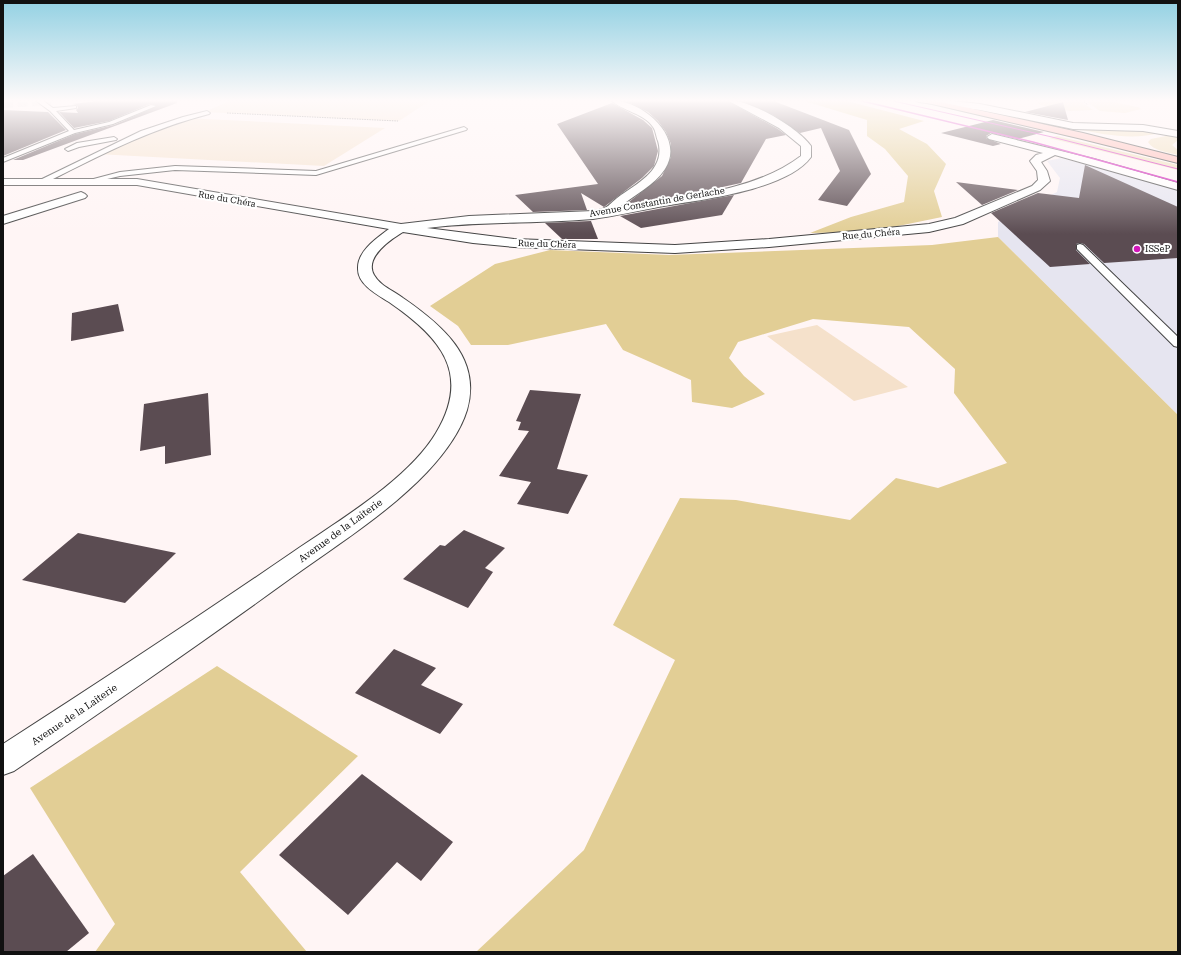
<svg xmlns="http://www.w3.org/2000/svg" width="1181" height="955" viewBox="0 0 1181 955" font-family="'Roboto Serif',serif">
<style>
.industrial{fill:#e6e5f0}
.green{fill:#efddb8}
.forest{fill:#e2ce95}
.pitch{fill:#f5e1cb}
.building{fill:#5b4c52}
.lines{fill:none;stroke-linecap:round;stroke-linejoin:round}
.highway-tunnel{stroke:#dbd3d3;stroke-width:10;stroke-dasharray:10 4.5;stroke-linecap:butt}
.lane-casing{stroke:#444;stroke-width:2}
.street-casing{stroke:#444;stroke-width:2}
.secondary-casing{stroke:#333;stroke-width:2}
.path{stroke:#333;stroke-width:1;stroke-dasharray:1.5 1;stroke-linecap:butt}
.lane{fill:#fff;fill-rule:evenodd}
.street{fill:#fff;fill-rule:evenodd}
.secondary{fill:#ffb5b0;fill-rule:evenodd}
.tram{stroke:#d316ba;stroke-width:1}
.rail{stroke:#d316ba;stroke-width:1.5}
.poi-dot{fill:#d316ba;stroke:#fff;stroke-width:1.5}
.labels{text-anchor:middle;stroke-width:4;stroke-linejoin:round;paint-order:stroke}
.far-street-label{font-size:9px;fill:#111;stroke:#fff}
.far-poi-label{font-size:9px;fill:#111;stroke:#fff;text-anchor:start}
.street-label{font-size:10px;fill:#111;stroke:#fff}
</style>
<rect width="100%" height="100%" fill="#fff5f5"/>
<!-- industrial -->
<path class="industrial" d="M1061 158 1178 189V415L998 237V222L1057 192 1060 178 1047 161Z"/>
<!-- green -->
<g class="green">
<path d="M1049 100H1079L1093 110 1070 111 1041 105 1037 103Z"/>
<path d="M1084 100H1103L1138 107 1141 109 1125 113 1100 111Z"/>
<path d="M1077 129 1151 131 1160 133C1133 140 1105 135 1077 129Z"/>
<path d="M1171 135 1178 137V140L1172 145 1178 150V155C1168 152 1153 151 1148 142L1151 139Z"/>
<path d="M1057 136 1178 165V170L1049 138Z"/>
</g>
<!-- forest -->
<g class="forest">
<path d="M801 100H843L924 121 899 129 927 144 946 164 934 191 942 217 869 232 810 233 851 217 904 202 908 176 885 149 867 136V120Z"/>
<path d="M998 237 1178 415V952H476L584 850 675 660 613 625 680 498 736 500 850 520 896 478 938 488 1007 463 954 393 955 369 909 327 813 319 738 342 729 358 744 376 765 394 732 408 692 402 691 380 623 350 606 324 508 345H471L458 326 430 306 495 264 550 250 669 255 932 245Z"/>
<path d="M217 666 358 756 240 872 307 952H95L115 924 30 788Z"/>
</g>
<!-- pitch -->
<g class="pitch">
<path d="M232 100H431L399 121 204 112Z"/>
<path d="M184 118 385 128 324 166 97 154Z"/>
<path d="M817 325 908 387 854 401 767 336Z"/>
</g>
<!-- building -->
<g class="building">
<path d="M106 100H176L177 103 23 160H13L75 134 114 125 157 106 150 104 109 121 74 128 59 112 78 113 76 110 78 108 77 105 72 104Z"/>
<path d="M624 100H726L778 129 786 135 766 139 741 183 690 194 625 205 662 176 671 157V144L666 132 658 121 648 112Z"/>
<path d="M739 100H771L849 130 871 174 847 206 818 200 840 171 821 128 800 133 773 115Z"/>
<path d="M1063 102 1068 120 1025 112Z"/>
<path d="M612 103 643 120 652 128 658 151 654 166 642 178 604 207 581 193 587 210 533 212 515 195 598 184 557 124Z"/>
<path d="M3 110 48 112 66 130 3 156Z"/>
<path d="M993 120 1044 132 1018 139 991 133 986 136V138L1001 144 993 146 941 133Z"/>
<path d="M1085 165 1178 207V258L1104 263 1084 244 1080 243 1076 244V250L1090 264 1050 267 991 213 1038 193 1079 198Z"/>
<path d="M956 182 1018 190 982 205Z"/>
<path d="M734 195 722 215 641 228 620 216Z"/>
<path d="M591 221 598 239H562L545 223Z"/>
<path d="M118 304 124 331 71 341 72 313Z"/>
<path d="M530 390 581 394 557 469 588 475 568 514 517 504 531 482 499 476 529 431 518 430 521 422 516 421Z"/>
<path d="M208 393 211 455 165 464V446L140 451 144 404Z"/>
<path d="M464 530 505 548 485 568 493 572 468 608 403 579 440 545 445 546Z"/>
<path d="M78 533 176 553 125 603 22 580Z"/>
<path d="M394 649 436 668 421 685 463 704 440 734 355 693Z"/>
<path d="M362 774 453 842 421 881 397 862 348 915 279 855Z"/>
<path d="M33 854 89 933 66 952H3V876Z"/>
</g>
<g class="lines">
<!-- highway-tunnel -->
<path class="highway-tunnel" d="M3 103 51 100"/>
<defs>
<g id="lane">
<path d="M35 100H42L53 108 76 106V108L56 111 74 130 109 122 151 105 156 106 113 124 75 133 3 162V158L69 131 50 111Z"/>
<path d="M207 111 210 113 209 114C150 129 99 156 45 183L38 181 141 131 183 117Z"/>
<path d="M464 127 467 129 466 130 316 175 175 170 120 176 90 183 86 181 120 172 175 166 316 171Z"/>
<path d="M114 137 117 139 116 140 79 147 68 151 65 149 77 143Z"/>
<path d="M1080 244 1083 245 1178 337V347L1174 346 1077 249V245Z"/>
</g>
<g id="street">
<path d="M611 100C641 100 686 136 665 169 654 186 635 194 620 207 679 196 753 193 801 156V146L779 128 727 100C751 100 797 127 811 146V157C786 191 698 200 658 207 637 211 615 216 593 219 538 224 482 221 427 228L514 239 675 245 769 239 929 224 955 218 1032 186 1038 180 1037 171 1030 161 1036 155 1043 153 989 139 987 137 992 134 1094 159 1178 183V190L1055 155 1041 162 1047 171 1050 181 1040 190 963 224 929 232 769 247 675 253 514 247 473 243 403 232C390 240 364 257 374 275 380 286 394 291 403 298 442 325 482 358 467 410 460 433 443 455 427 472 388 513 337 545 291 578 200 644 107 708 14 771L3 775V744C101 681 197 618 293 552 338 521 408 480 436 433 472 373 440 337 389 302 378 295 358 285 358 269 357 251 377 238 389 229L137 185H3V179H137L401 224 469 216 593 211C610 209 608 204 621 195 640 182 666 168 658 141 656 137 656 131 653 127 644 113 622 111 611 100Z"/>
<path d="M915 100H943L980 104 1073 123 1143 125 1178 131V137L1143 131 1073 129 980 110 919 102Z"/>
<path d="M81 192 85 194 87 196 85 198 3 224V216Z"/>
</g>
<path id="secondary" d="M915 100H932L1083 133 1178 157V163L1082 139Z"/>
</defs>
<!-- lane casing -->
<use href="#lane" class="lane-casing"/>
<!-- street casing -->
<use href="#street" class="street-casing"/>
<!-- secondary casing -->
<use href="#secondary" class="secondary-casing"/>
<!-- path -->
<g class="path">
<path d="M1082 100 1088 105"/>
<path d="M227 113 398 121"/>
</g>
<!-- lane -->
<use href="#lane" class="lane"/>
<!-- street -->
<use href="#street" class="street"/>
<!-- secondary -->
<use href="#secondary" class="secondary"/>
<!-- tram -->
<path class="tram" d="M889 100 1052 137 1178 169"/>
<!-- rail -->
<path class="rail" d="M858 100 1033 142 1178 182"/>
</g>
<!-- sky -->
<linearGradient id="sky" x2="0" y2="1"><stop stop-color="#93d1e3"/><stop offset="0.43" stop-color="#fffafa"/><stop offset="1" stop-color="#fffafa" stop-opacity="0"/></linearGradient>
<rect width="1181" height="234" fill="url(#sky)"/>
<!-- markers -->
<circle class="poi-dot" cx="1137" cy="249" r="4"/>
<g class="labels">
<!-- far-street labels -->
<g class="far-street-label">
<text transform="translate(227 199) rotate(10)" y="3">Rue du Chéra</text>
<text transform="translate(657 202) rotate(-10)" y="3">Avenue Constantin de Gerlache</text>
<text transform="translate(871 234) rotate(-5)" y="3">Rue du Chéra</text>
<text transform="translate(547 244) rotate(2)" y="3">Rue du Chéra</text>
</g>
<!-- far-poi labels -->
<g class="far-poi-label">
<text x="1145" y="252">ISSeP</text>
</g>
<!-- street labels -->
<g class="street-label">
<text transform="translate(340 530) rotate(-36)" y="4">Avenue de la Laiterie</text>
<text transform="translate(74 714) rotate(-34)" y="4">Avenue de la Laiterie</text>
</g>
</g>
<!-- border -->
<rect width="1181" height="955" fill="none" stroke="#111111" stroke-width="8"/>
</svg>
